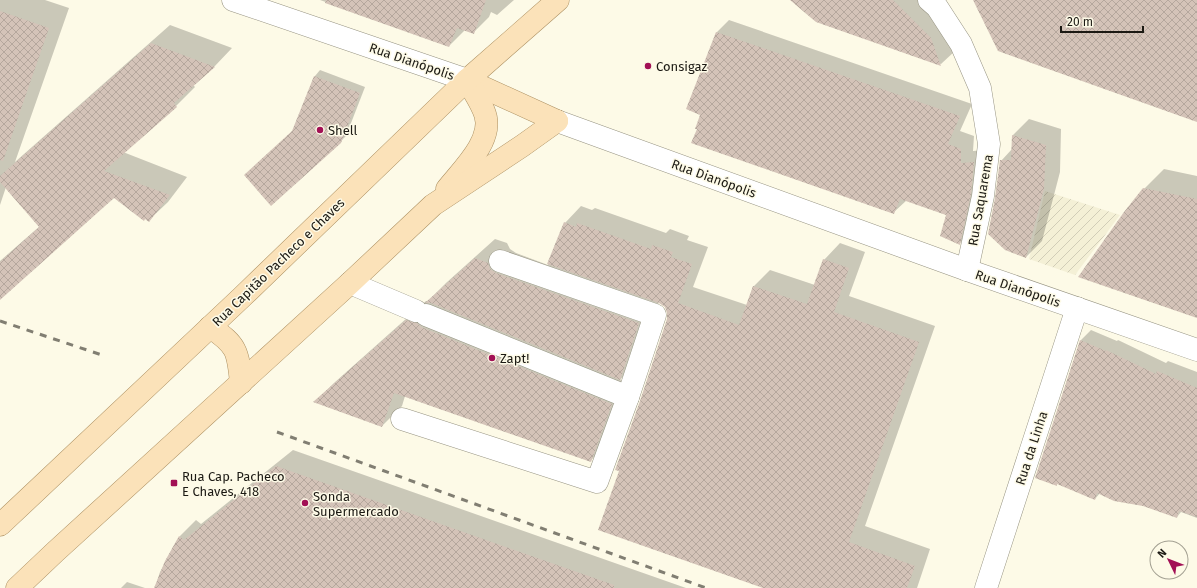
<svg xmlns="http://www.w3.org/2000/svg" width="1197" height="588" viewBox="0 0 1197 588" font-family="'Fira Sans',sans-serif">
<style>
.industrial{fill:url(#industrial-furrows)}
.shadow{fill:#0003}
.building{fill:url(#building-cross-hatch)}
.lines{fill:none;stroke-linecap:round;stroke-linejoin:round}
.minor-casing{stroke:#969382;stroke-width:23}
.major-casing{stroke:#ab8f61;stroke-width:23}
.minor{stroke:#fff;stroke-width:22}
.major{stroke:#fbe2b9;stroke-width:22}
.rail{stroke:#817e72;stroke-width:3;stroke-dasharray:7 7;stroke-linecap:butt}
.poi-dot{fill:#a21055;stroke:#fdfae7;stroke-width:1.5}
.labels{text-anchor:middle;stroke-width:3;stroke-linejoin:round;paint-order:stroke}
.street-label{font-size:13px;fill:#1b1913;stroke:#fdfae7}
.poi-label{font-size:13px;fill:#1b1913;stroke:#fdfae7;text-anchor:start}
</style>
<defs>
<pattern id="industrial-furrows" width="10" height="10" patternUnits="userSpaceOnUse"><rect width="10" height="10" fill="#f4f0d6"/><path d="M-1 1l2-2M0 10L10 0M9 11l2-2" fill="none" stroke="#d1cdb7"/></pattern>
<pattern id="building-cross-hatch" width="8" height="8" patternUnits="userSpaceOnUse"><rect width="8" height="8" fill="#d4c3b8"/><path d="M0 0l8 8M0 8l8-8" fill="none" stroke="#b5a79d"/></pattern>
</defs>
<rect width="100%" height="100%" fill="#fdfae7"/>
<!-- industrial -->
<path class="industrial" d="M1045 191 1120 215 1075 275 1029 259Z"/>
<!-- shadow -->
<g class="shadow">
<path d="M0 0H45L69 8 15 162 170 25 232 48 214 67 193 85 195 87 176 106 123 152 187 177 168 202 149 220 114 197 0 284V261L40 226 6 187 0 205Z"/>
<path d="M320 0H514L497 15 491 12 489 17 473 33 465 30 449 46Z"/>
<path d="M791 0H921L955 51 941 64 814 20Z"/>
<path d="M729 20 972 104 960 131 974 136 973 151 986 150 972 231 959 244 947 215 907 200 894 212 698 129 716 33Z"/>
<path d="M320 70 365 87 346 136 340 142 293 131 315 76Z"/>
<path d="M1029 119 1061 129 1060 172 1042 241 1026 257 996 198 1001 161 1012 149 1013 135Z"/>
<path d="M1164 169 1197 176V317L1144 189Z"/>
<path d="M581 206 592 210 595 208 666 233 670 229 689 236 687 240 708 247 693 287 747 305 753 287 770 270 815 285 824 260 840 243 865 252 849 296 935 326 865 526 930 549 917 588H766L620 471 641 401 668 319V313L665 306 659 302 640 359 620 380 631 384 611 441 591 460 405 396 402 406 382 426 315 402 334 383 426 301H428L446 283 495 239 507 243 510 249 516 253 548 265 565 223Z"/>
<path d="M1091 330 1117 341 1118 340 1166 363 1168 361 1197 372V518L1181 512 1177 517 1144 505 1100 493 1095 499 1058 483 1056 485 1081 340Z"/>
<path d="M293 450 686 588H155L160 572 180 536 196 520 201 524Z"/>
<path d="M127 582 145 588H121Z"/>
</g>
<!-- building -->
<g class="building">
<path d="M326 0H486L474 34 457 28 449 47 325 3Z"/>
<path d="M790 0H893L931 38 941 66 816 22Z"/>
<path d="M973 0H1197V122L998 51Z"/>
<path d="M0 11 49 28 3 161 0 160Z"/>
<path d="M716 32 960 116 948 144 961 149V163L974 162 971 194 960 245 940 236 946 215 900 199 894 214 691 143 697 129H695L700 115 686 109Z"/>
<path d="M151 43 215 67 174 103 177 107 104 171 170 195 149 222 145 219 144 221 114 198 0 300V262L39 227 0 182V176Z"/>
<path d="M314 76 360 93 341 143 271 206 244 175 292 131Z"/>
<path d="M1012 135 1046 145 1044 189 1026 258 1005 250 988 234 995 198 1000 160H1011Z"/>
<path d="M1143 188 1197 199V318L1078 277 1124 212Z"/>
<path d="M564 222 576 227 577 223 651 249 652 245 673 252 671 257 692 264 678 303 739 325 753 286 807 304 823 259 849 268 834 312 919 342 849 542 915 566 907 588H763L598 530 619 471 615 470 640 401 667 319V313L665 307 659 303 547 264Z"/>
<path d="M475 258 488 263 490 269 496 273 639 323 620 380 431 303H425Z"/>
<path d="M406 320 417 323 421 327 612 404 591 462 394 393 382 427 313 402Z"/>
<path d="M1080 340 1106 351V350L1156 374 1157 371 1197 388V517L1179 511 1177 518 1143 506 1114 501 1097 493 1095 500 1057 484V486L1035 478Z"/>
<path d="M276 466 614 585V588H154L165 561 179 536 184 540Z"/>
</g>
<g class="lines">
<defs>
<g id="minor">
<path d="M233 0 467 80"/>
<path d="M929 0 937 7 961 44 980 88 989 144 983 196 967 270"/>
<path d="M557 121 967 270 1197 350"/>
<path d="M500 261 655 315 628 397"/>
<path d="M350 283 416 311"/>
<path d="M402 419 597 482 628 397 426 315"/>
<path d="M986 588 1077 308"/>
</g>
<g id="major">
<path d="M467 80 557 121"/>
<path d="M447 189C462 170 494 140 485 114 481 102 473 91 467 80"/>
<path d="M210 327C237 345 238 351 241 383"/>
<path d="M0 525 242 297 467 80 558 0"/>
<path d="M17 588 55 552 350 283 433 205 522 146 557 121"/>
</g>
</defs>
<!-- minor casing -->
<use href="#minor" class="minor-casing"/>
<!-- major casing -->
<use href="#major" class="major-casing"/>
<!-- minor -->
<use href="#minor" class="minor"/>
<!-- major -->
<use href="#major" class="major"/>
<!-- rail -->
<g class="rail">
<path d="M0 321 102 355"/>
<path d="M277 432 706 588"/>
</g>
</g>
<!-- markers -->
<g class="poi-dot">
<circle cx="648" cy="66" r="4"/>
<circle cx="320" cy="130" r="4"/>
<circle cx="492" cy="358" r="4"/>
<rect x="170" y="479" width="8" height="8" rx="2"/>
<circle cx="305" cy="503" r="4"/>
</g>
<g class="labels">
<!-- street labels -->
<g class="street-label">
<text transform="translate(412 61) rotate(19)" y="5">Rua Dianópolis</text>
<text transform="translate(714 178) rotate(20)" y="5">Rua Dianópolis</text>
<text transform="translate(980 200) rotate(-80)" y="5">Rua Saquarema</text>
<text transform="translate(278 262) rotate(-44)" y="5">Rua Capitão Pacheco e Chaves</text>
<text transform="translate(1018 288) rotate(19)" y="5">Rua Dianópolis</text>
<text transform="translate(1031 448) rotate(-72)" y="5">Rua da Linha</text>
</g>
<!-- poi labels -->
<g class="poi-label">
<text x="656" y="71">Consigaz</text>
<text x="328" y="135">Shell</text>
<text x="500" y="363">Zapt!</text>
<text x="182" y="481">Rua Cap. Pacheco<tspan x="182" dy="15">E Chaves, 418</tspan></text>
<text x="313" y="501">Sonda<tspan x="313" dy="15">Supermercado</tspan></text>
</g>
</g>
<!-- north arrow -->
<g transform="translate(1169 560) rotate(313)"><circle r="19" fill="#fdfae7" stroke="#a3a092"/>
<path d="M0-3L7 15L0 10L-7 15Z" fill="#a21055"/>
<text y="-6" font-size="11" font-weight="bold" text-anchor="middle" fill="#1b1913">N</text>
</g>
<!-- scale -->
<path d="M1061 26v6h82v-6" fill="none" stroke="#1b1913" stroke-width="2"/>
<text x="1067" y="26" font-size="12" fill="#1b1913" stroke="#fdfae7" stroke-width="3" paint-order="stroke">20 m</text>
</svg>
